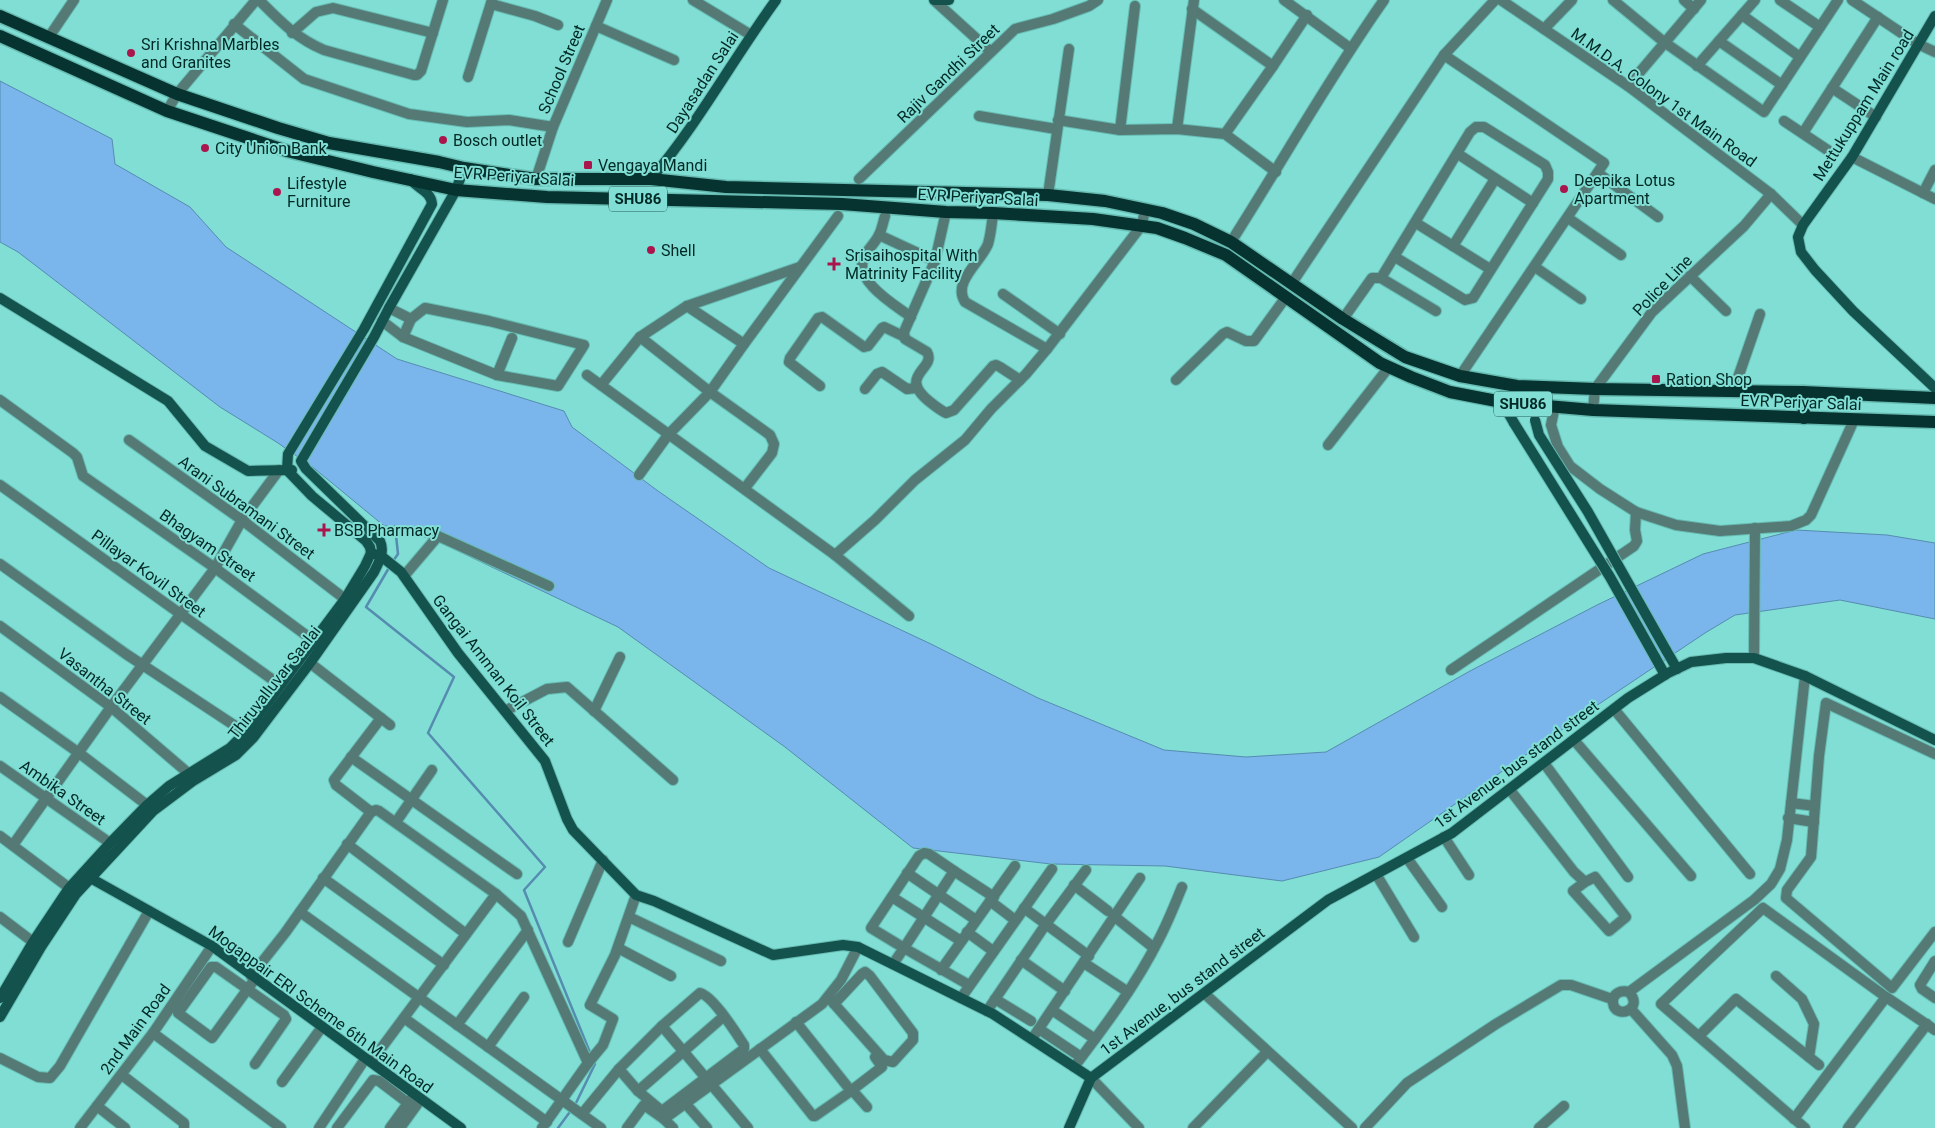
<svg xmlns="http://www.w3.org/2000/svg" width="1935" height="1128" viewBox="0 0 1935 1128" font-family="Roboto,sans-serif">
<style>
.water{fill:#7ab6ec;stroke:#558cb0}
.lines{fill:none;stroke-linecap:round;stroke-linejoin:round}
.stream{stroke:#558cb0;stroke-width:2.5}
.street-casing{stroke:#66bab1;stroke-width:12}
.secondary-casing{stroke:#66bab1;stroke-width:12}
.primary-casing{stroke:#66bab1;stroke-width:15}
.street{stroke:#557975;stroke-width:10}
.secondary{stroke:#13524d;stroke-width:10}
.primary{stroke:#06332f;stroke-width:12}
.secondary-bridge-casing{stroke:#66bab1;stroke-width:12;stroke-linecap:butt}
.secondary-bridge{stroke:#13524d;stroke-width:10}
.poi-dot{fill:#a9154c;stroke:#80ded4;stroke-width:2}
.labels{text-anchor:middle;stroke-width:4;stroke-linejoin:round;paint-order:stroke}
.shield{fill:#80ded4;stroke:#265f5a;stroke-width:1}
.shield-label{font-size:15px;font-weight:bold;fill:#002925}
.poi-label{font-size:16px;fill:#002925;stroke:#80ded4;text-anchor:start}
.street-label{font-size:16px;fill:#002925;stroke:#80ded4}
</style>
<rect width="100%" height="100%" fill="#80ded4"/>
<!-- water -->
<path class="water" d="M0 81 112 139 115 164 190 207 226 247 397 359 564 411 572 427 658 491 769 568 931 644 1038 698 1164 750 1246 757 1326 752 1470 671 1597 605 1703 554 1796 530 1887 535 1935 543V619L1840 600 1735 615 1705 633 1593 708 1379 857 1282 881 1165 866 1051 864 913 848 785 747 618 627 435 540 383 525 315 469 278 443 220 407 18 252 0 242Z"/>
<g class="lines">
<!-- stream -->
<g class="stream">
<path d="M393 561 398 554 395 526"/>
<path d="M390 566 366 607 454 677 428 733 545 867 524 890 591 1055"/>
<path d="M575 1105 595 1064 593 1060"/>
<path d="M558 1128 572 1109"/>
</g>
<defs>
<g id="street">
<path d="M259 0C280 21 296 38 324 50L414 75H417L421 71 443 0"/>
<path d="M693 0 751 35"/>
<path d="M1284 0 1350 48"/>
<path d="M1501 0 1628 86 1771 194 1803 225"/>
<path d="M1613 0 1664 42 1764 112 1838 0"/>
<path d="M1684 0 1694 9"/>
<path d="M1780 0 1820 27"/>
<path d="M1852 0 1918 44 1935 52"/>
<path d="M935 1 990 51"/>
<path d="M491 4 535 16 558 25"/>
<path d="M1192 9 1273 66"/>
<path d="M1742 15 1800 57"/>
<path d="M234 24 304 79 409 114 467 122 509 120 553 127"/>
<path d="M596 26 674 60"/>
<path d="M1544 29 1572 0"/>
<path d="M292 33 316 12 333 8 433 33"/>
<path d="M49 37 74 0"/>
<path d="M1719 41 1782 85"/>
<path d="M1444 55 1604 163 1460 376"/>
<path d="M1697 66 1755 0"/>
<path d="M468 77 492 0"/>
<path d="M1628 86 1701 0"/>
<path d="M1832 88 1876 117"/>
<path d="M167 111 177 94 256 0"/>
<path d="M979 116 1056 129"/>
<path d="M1058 120 1120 130 1177 129 1225 134 1276 172"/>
<path d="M1784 121 1829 151"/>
<path d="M1177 129 1194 0"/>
<path d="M1120 130 1135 6"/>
<path d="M1803 133 1878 17"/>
<path d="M1225 134 1273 66 1307 15"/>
<path d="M1458 154 1533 203"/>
<path d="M1852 157 1935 199"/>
<path d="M1598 173 1658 217"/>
<path d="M536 179 553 127 607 0"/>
<path d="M859 179 1015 29 1053 19 1089 6 1098 0"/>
<path d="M1923 193 1935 170"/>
<path d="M1048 195 1069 49"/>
<path d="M946 212 935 261 904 332 905 339 927 352C937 369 896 375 930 402 935 406 940 410 946 413L954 410 993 366 996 365 1000 367 1020 380"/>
<path d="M993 213C992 222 991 234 988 244 981 262 952 282 965 302L1047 349"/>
<path d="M885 216C883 222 882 229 879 235 875 243 868 249 864 257 853 281 895 305 911 317"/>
<path d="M1568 218 1621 255"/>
<path d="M1416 223 1490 269"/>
<path d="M879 235 935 261"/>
<path d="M1231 242C1282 162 1329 78 1384 0"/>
<path d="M1453 246 1495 179"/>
<path d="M1535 267 1581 299"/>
<path d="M1690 276 1726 311"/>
<path d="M1381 278 1470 132 1476 127H1484L1545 165 1548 172V179L1473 298 1465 300 1395 257"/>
<path d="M1292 283 1444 55 1495 0"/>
<path d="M1003 294 1060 334"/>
<path d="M687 306 744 344"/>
<path d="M1343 319 1372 278H1381L1436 311"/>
<path d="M382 321 403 337 497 375 558 386 584 345 489 321 425 308 411 319 389 308"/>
<path d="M403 337 411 319"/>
<path d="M640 337 710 392 770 435 774 444 772 453 745 488"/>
<path d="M497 375 512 338"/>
<path d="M587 375 835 555 909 616"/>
<path d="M1176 380 1223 334 1227 332 1246 341H1254L1286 297"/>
<path d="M601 385 640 337 687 306 800 267"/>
<path d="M820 386 789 362 790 358 818 318 822 317 864 347 868 346 882 328 884 327 903 336"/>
<path d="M865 389 877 374 882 372 907 389 916 388"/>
<path d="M1733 392 1760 314"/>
<path d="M0 400 73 453 77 457 83 476 215 568 314 641"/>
<path d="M1555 406 1551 425 1558 447 1570 466 1600 489 1636 512 1676 525 1720 531 1791 526 1806 520 1811 515 1854 420"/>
<path d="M1593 410 1595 389 1652 312 1744 226 1771 194"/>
<path d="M129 440 242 520 345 599"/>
<path d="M1328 445 1389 367"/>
<path d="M639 475 668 435 710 392 744 344 838 216"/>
<path d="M0 485 280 685"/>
<path d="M835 555 875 520 915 480 965 440 991 409 1026 374 1047 349 1142 225 1145 209"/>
<path d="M0 564 126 654 252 737"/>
<path d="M404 576 438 536 549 586"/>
<path d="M0 626 111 707 188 773"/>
<path d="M1754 658 1755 528"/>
<path d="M310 663 390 725"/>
<path d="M1451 670 1634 546 1637 541 1635 530 1636 512"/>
<path d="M0 697 79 753 147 805"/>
<path d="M1614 709 1750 874"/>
<path d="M505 711 547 689 567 687 673 780"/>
<path d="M594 711 620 657"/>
<path d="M1574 740 1691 876"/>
<path d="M1935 754 1826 703 1819 756 1811 857 1787 890 1786 898 1892 988 1935 932"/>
<path d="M351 757 517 874"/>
<path d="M1544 763 1628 877"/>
<path d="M0 766 110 843"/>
<path d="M1510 790 1574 872 1585 882 1595 877 1626 917 1609 931 1573 891 1585 882"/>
<path d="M1791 803 1815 806"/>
<path d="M371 812 336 785 334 780 381 718"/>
<path d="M1788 818 1814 822"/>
<path d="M396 822 432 770"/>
<path d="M0 836 76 893"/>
<path d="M1444 837 1469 875"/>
<path d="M347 844 466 934"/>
<path d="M13 845 111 707 215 568 242 520 279 470"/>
<path d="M1407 858 1442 907"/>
<path d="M954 871 994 897"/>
<path d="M907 873 976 920"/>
<path d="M1376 874 1414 937"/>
<path d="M323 878 444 965"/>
<path d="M1074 885 1108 911"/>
<path d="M892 897 961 941"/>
<path d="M990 901 1015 920"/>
<path d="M1024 908 1089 956"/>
<path d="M300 912 601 1128"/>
<path d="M0 917 33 942"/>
<path d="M629 917 721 961"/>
<path d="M1115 917 1154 948"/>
<path d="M967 932 993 951"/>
<path d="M568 942 603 860"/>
<path d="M618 948 671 976"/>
<path d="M1021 960 1065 991"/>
<path d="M1935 961 1920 985 1922 989 1935 998"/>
<path d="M1084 963 1128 992"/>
<path d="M893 964 904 948 871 928 919 856 924 853 929 854 954 871 904 948 969 985"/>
<path d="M941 970 1015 866"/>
<path d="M251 976 285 933 371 812 376 810 379 811 496 894 521 916 588 1063 542 1128"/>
<path d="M1776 976 1802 999 1814 1024 1809 1057"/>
<path d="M1629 992C1645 1010 1615 1020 1613 1003 1612 993 1621 990 1629 992L1754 900 1771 884 1780 869 1787 840 1805 676"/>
<path d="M700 993C713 996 736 1033 744 1045V1049L662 1111 638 1091 619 1069 662 1026Z"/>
<path d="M1205 994 1352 1128"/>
<path d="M828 997 884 1060 893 1062 913 1040V1033L870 976 865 972 862 974 834 1004"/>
<path d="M961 998 1052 869"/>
<path d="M995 999 1031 1021"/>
<path d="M1631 1009 1672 1055 1677 1066 1685 1128"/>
<path d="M1052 1010 1095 1039"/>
<path d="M987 1011 1046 924 1086 870"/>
<path d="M404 1018 547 1122"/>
<path d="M457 1025 528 930"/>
<path d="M662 1026 748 1128"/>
<path d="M1039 1029 1081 1057"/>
<path d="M153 1033 281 1128"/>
<path d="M1699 1036 1736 999 1819 1065"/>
<path d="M1032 1039 1140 878"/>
<path d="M488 1047 524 997"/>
<path d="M760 1049 813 1116H815L851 1091 796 1022"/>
<path d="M0 1058 38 1077 50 1078 60 1066 149 911"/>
<path d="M371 1062 496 894"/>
<path d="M588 1063 603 1045 613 1019 590 1005 615 955 636 895"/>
<path d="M255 1064 286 1019 284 1015 216 967H211L178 1013 212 1038 255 979"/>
<path d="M1074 1067C1105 1026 1136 985 1159 939 1168 922 1175 904 1182 887"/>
<path d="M122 1075 184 1123V1128"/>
<path d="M1091 1078 1139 1128"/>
<path d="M282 1082 322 1027"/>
<path d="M638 1091 723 1017"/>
<path d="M685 1103 707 1128"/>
<path d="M97 1106 125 1128"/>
<path d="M867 1107 852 1090 882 1067 875 1057"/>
<path d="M582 1114 619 1069"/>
<path d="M664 1119 673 1128"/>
<path d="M1794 1119 1886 997"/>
<path d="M80 1128 153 1033 212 946"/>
<path d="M319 1128 365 1059"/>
<path d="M337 1128 373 1080 379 1081 408 1103"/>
<path d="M390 1128 411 1099"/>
<path d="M400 1128 421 1099"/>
<path d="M627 1128 644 1105 664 1119 822 1004 841 980 858 947"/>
<path d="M1193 1128 1267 1052"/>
<path d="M1365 1128 1407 1083 1496 1024 1561 985H1571L1612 999"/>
<path d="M1539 1128 1564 1106"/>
<path d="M1805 1128 1661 1004 1763 908 1886 997 1935 1030"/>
<path d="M1848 1128 1927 1024"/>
</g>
<g id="secondary">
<path d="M934 0H949"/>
<path d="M1935 16 1852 157 1803 225 1798 237 1801 252 1815 270 1853 311 1935 388"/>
<path d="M651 179C698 124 733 59 776 0"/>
<path d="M0 298 168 401 205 446 248 471 292 470"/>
<path d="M1502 402 1514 423"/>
<path d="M371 553 381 556 401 572 458 653 545 761 567 819 573 830 636 895 654 901 773 955 843 945 858 947 993 1014 1091 1078"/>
<path d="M371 553 370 547 366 541 312 496 287 470 288 454 364 329 432 204C431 191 418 189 410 179"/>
<path d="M1666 650 1677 669"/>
<path d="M1655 657 1665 675"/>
<path d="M85 875 212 946 461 1128"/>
<path d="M0 998 33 942 69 888 110 843 147 805 169 786 230 748 245 733 345 599 365 566 371 553"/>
<path d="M0 1017 41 947 76 894 153 811 193 781 236 755 253 738 310 663 374 572C379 562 385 552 380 541L306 469 301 461 374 337 389 308 456 190 464 168"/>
<path d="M1069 1128 1091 1078 1328 900 1452 833 1628 698 1668 673 1691 662 1726 658H1754L1805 676 1935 740"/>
</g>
<g id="primary">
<path d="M0 16 177 94 278 128 329 143 439 162 464 168 536 179H651L726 187 1048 195 1105 201 1162 213 1194 224 1231 242 1343 319 1405 357 1460 376 1517 386 1595 389 1803 392 1935 398"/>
<path d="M0 36 167 111 287 151 373 172 456 190 547 197 842 204 946 212 993 213 1093 219 1157 228 1185 238 1226 255 1380 363 1411 377 1450 392 1502 402 1593 410 1935 422"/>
<path d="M1803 392 1804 418"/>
</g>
</defs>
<!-- street casing -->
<use href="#street" class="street-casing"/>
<!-- secondary casing -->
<use href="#secondary" class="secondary-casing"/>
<!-- primary casing -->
<use href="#primary" class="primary-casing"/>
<!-- street -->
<use href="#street" class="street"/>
<!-- secondary -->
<use href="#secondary" class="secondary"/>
<!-- primary -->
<use href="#primary" class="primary"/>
<defs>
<g id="secondary-bridge">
<path d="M1535 420 1539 435 1588 512 1666 650"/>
<path d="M1514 423 1610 577 1655 657"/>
</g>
</defs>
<!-- secondary-bridge casing -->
<use href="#secondary-bridge" class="secondary-bridge-casing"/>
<!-- secondary-bridge -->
<use href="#secondary-bridge" class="secondary-bridge"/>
</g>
<!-- markers -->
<g class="poi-dot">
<circle cx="131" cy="53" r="5"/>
<circle cx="443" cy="140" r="5"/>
<circle cx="205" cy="148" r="5"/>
<rect x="583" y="160" width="10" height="10" rx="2.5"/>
<circle cx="1564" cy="189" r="5"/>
<circle cx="277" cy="192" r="5"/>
<circle cx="651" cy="250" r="5"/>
<path d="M831.5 256.5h5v5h5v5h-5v5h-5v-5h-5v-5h5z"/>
<rect x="1651" y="374" width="10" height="10" rx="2.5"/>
<path d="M321.5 522.5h5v5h5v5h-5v5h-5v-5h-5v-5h5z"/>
</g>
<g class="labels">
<!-- shield labels -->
<g class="shield">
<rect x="609" y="186.5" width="58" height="25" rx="4"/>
<rect x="1494" y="391.5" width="58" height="25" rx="4"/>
</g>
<g class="shield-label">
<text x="638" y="204">SHU86</text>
<text x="1523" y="409">SHU86</text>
</g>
<!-- poi labels -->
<g class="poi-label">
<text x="141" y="50">Sri Krishna Marbles<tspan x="141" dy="18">and Granites</tspan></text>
<text x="453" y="146">Bosch outlet</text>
<text x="215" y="154">City Union Bank</text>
<text x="598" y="171">Vengaya Mandi</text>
<text x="1574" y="186">Deepika Lotus<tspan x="1574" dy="18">Apartment</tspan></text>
<text x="287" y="189">Lifestyle<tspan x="287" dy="18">Furniture</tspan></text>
<text x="661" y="256">Shell</text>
<text x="845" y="261">Srisaihospital With<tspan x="845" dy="18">Matrinity Facility</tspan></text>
<text x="1666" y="385">Ration Shop</text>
<text x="334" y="536">BSB Pharmacy</text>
</g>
<!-- street labels -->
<g class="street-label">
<text transform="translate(561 69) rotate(-67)" y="6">School Street</text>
<text transform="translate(948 73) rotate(-44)" y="6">Rajiv Gandhi Street</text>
<text transform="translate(702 82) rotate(-57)" y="6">Dayasadan Salai</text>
<text transform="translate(1664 97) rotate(36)" y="6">M.M.D.A. Colony 1st Main Road</text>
<text transform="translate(1863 105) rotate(-58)" y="6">Mettukuppam Main road</text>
<text transform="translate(514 176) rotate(4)" y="6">EVR Periyar Salai</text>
<text transform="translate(978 197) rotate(3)" y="6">EVR Periyar Salai</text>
<text transform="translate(1662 285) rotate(-46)" y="6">Police Line</text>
<text transform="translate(1801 402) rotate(2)" y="6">EVR Periyar Salai</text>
<text transform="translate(247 507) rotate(36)" y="6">Arani Subramani Street</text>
<text transform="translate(208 545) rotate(35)" y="6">Bhagyam Street</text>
<text transform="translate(149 573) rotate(36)" y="6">Pillayar Kovil Street</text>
<text transform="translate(494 670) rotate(52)" y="6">Gangai Amman Koil Street</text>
<text transform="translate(274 682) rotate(-52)" y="6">Thiruvalluvar Saalai</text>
<text transform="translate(105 686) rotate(38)" y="6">Vasantha Street</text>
<text transform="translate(1516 764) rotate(-37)" y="6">1st Avenue, bus stand street</text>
<text transform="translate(63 792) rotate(35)" y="6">Ambika Street</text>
<text transform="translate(1182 991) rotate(-37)" y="6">1st Avenue, bus stand street</text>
<text transform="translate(321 1009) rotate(36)" y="6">Mogappair ERI Scheme 6th Main Road</text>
<text transform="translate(135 1029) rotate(-54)" y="6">2nd Main Road</text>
</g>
</g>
</svg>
